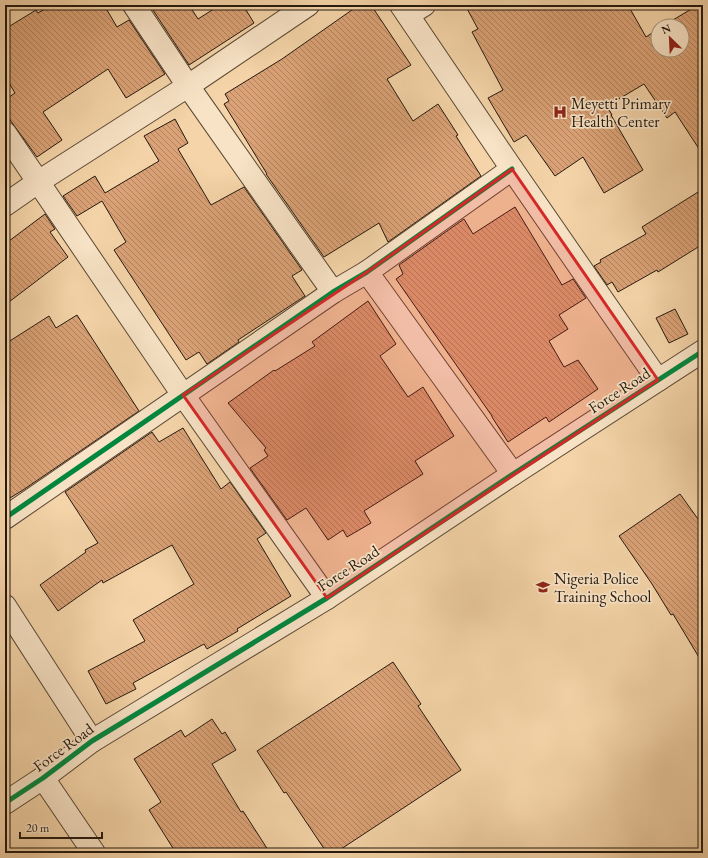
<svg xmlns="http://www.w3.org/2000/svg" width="708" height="858" viewBox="0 0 708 858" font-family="'EB Garamond',serif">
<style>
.building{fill:url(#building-back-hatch);stroke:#25190f}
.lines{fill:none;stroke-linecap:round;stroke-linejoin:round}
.minor-casing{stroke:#594835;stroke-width:24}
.minor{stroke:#f8e3c6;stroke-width:22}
.cycleway-casing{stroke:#f8e3c6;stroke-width:8}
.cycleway{stroke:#00873e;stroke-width:5}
.marked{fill:#d62828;fill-opacity:0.2;stroke:#d62828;stroke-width:3;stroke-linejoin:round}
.labels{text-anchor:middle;stroke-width:3.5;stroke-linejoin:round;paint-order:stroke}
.poi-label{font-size:16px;fill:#25190f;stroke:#f8e3c6;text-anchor:start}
.street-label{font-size:16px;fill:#25190f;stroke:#f8e3c6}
</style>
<defs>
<pattern id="building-back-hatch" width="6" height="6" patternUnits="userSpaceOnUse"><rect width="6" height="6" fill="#daa276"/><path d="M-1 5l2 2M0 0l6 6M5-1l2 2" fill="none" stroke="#b1835f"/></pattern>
</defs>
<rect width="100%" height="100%" fill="#f4d4a8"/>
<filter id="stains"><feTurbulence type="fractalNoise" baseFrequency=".005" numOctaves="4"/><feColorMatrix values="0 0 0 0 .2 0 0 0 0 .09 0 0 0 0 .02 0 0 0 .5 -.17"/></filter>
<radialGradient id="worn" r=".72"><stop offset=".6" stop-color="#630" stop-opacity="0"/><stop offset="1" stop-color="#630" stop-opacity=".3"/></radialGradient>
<!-- building -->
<g class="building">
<path d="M52 5H104L117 27 129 20 165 74 126 98 108 69 43 112 62 140 37 157 5 113V100L15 93 5 76V29L36 10 38 13Z"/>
<path d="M155 5H189L198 19 220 5H243L254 23 189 65 151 7Z"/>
<path d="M359 5H371L411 65 387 79 413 121 438 104 458 135 456 136 481 176 388 242 379 223 324 257 266 174H267L224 104 229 101 225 94 282 59Z"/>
<path d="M465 5H628L646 37 658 29V50H682V26H663L698 5H703V155L675 112 667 118 644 84 607 106 612 115H611L643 170 604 193 583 157 555 176 526 135 514 142 488 98 503 90 472 32 478 29Z"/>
<path d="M175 119 188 143 178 149 211 205 244 187 302 270 292 276 305 296 238 340 239 342 207 364 199 352 186 360 114 250 126 242 102 201 77 216 63 196 95 176 105 193 159 161 144 136Z"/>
<path d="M703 189V244L658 272 657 270 618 292 612 282 607 285 594 266 601 262 600 260 646 234 642 227Z"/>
<path d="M515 207 562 285 573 279 586 298 559 315 568 329 549 341 564 367 578 360 598 389 549 422 546 417 508 442 492 417V416L396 279 403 274 399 265 464 219 473 234Z"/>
<path d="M45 214 55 229 50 232 68 257 5 305V244Z"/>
<path d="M368 301 396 344 380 356 408 397 423 387 454 436 415 461 423 474 364 511 371 523 347 537 343 530 328 540 306 508 287 520 250 468 268 456 264 450 266 448 228 403 274 370 275 371 315 346 312 342Z"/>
<path d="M675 309 688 334 669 343 656 318Z"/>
<path d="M77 315 139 411 23 490 5 501V344L49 316 56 328Z"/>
<path d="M183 428 221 489 230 482 266 533 257 539 291 596 237 629 238 631 207 649 204 644 133 683 136 689 106 704 88 671 145 641 133 620 194 584 172 545 103 583 102 580 58 611 40 585 86 552 85 550 98 543 65 492 152 432 159 442Z"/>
<path d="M680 494 703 526V664L673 614 671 615 652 584 619 536Z"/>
<path d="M393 662 421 704 418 706 461 770 335 853H327L286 792 284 793 257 751Z"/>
<path d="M212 719 222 734 225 732 236 750 212 764 241 812 243 811 270 853H176L149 810 161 802 134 759 181 730 185 737Z"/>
</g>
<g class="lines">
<defs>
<g id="minor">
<path d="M134 5 188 86 333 292"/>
<path d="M401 5 512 169 658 380"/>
<path d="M408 15 424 5"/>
<path d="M5 133 183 395 327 598"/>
<path d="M5 205 38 182 188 86 308 5"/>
<path d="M367 272 513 474"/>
<path d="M5 518 333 292 367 272 512 169"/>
<path d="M5 606 92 741"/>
<path d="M43 778 94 853"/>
<path d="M5 803 43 778 92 741 327 598 513 474 703 351"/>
</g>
</defs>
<!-- minor casing -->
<use href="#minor" class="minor-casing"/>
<!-- minor -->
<use href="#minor" class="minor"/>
<defs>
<g id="cycleway">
<path d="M5 518 333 292 367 272 512 169"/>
<path d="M5 803 43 778 92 741 327 598 513 474 703 351"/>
</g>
</defs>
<!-- cycleway casing -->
<use href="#cycleway" class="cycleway-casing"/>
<!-- cycleway -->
<use href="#cycleway" class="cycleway"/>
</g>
<!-- marked area -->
<path class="marked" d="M512 169 658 380 327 598 183 395 367 272Z"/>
<!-- icons -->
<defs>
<symbol id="hospital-bare" viewBox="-9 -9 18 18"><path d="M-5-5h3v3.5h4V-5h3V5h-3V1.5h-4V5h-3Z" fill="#8f2418" stroke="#f8e3c6" stroke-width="2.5" paint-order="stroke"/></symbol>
<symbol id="university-bare" viewBox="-9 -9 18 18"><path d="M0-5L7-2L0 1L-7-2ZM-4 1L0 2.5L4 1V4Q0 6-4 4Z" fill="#8f2418" stroke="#f8e3c6" stroke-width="2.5" paint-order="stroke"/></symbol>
</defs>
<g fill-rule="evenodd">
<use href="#hospital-bare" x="550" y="102" width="20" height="20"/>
<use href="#university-bare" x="533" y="577" width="20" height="20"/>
</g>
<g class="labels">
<!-- poi labels -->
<g class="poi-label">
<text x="571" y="109">Meyetti Primary<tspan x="571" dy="18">Health Center</tspan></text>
<text x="554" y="584">Nigeria Police<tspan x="554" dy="18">Training School</tspan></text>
</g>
<!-- street labels -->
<g class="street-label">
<text transform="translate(619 390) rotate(-33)" y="6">Force Road</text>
<text transform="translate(348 568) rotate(-33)" y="6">Force Road</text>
<text transform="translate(63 747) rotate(-36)" y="6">Force Road</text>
</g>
</g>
<!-- margin -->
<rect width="708" height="858" fill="none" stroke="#f4d4a8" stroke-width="20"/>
<rect x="6" y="6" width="696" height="846" fill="none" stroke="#25190f" stroke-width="2"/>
<rect x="10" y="10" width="688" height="838" fill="none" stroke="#25190f"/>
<!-- north arrow -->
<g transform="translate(670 38) rotate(336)"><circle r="19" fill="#f8e3c6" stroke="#a4927d"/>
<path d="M0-3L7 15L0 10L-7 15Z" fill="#8f2418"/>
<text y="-6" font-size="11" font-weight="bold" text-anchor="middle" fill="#25190f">N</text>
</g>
<!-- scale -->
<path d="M20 832v6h82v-6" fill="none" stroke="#25190f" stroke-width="2"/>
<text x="26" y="832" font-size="12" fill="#25190f" stroke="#f8e3c6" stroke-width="3" paint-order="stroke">20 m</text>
<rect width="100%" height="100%" filter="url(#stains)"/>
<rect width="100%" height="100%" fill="url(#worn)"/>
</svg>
